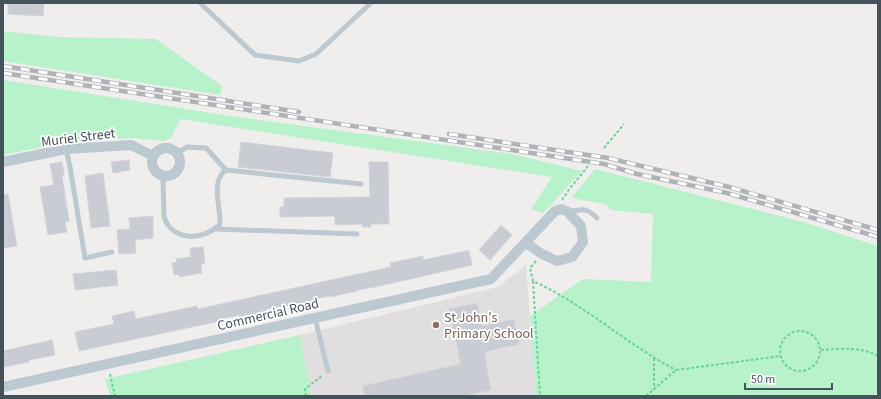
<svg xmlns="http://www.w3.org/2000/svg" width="881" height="399" viewBox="0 0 881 399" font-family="'Source Sans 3',sans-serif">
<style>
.education{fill:#e1dedf}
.green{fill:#b7f2ca}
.building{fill:#c9ccd3;stroke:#d1d4da}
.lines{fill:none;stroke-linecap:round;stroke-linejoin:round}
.path{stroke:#6cd39a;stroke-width:2;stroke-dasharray:3 2;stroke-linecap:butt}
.service{stroke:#bcc9d1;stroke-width:5}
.minor{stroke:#bcc9d1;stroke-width:10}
.rail-casing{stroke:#afb3b8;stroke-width:4.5}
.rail{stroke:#fff;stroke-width:3;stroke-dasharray:9;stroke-linecap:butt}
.education-dot{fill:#8d6e63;stroke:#fff;stroke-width:1.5}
.labels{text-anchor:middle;stroke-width:3.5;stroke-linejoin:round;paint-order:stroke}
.street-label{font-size:14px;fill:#44525c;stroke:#fff}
.education-label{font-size:14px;fill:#785e54;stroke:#fff;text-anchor:start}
</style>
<rect width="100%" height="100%" fill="#f0eded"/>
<!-- education -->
<path class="education" d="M526 265 536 396H311L300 335 498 287Z"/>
<!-- green -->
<g class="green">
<path d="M3 31 59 37 156 39 222 86 220 95 3 61Z"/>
<path d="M3 80 237 117 512 154 582 171 543 213 531 209 552 177 180 119 171 138 163 141 134 138 71 141 3 155Z"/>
<path d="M595 169 807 223 878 246V391L873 396H536L530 316 583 279 651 282 653 214 611 210 605 204 577 199 572 197Z"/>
<path d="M300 335 311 396H110L105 379Z"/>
</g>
<!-- building -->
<g class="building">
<path d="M8 3H44L43 16 8 14Z"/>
<path d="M241 142 333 153 330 177 238 167Z"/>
<path d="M129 160 130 170 113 173 111 162Z"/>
<path d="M62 162 64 175 62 176 69 221 65 222 67 232 48 235 40 187 54 185 50 164Z"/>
<path d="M369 162H388L389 224H371V227H362V224L335 225V216L280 217V207H284V198L370 197Z"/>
<path d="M103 173 110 226 91 228 85 176Z"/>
<path d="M8 194 17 246 3 248V195Z"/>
<path d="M153 216V238L135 240 136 253 119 254 117 230 130 229 129 218Z"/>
<path d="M501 225 512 235 490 260 479 250Z"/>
<path d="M203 247 205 263 201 264 202 273 179 277V274L174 275 172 263 177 262 176 259 191 257 190 248Z"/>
<path d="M465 251H469L472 265 375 287 357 290V291L330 297 329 296 311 300V301L266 309V311L239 317V315L230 317 220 319V321L79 351 75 332 114 324 112 316 134 311 136 319 197 306 198 309 391 267 390 263 423 256V260Z"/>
<path d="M116 270 118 285 75 290 73 274Z"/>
<path d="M477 303 482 326 514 319 519 344 484 352 491 390 463 396H365L363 386 461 364 449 309Z"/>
<path d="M52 340 55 355 29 360V362L3 367V351Z"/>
</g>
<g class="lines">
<!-- path -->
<g class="path">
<path d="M604 148 624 124"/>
<path d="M562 200 568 191 588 166"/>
<path d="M536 261 530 268 533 281C584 304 626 344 676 370"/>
<path d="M533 281 540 396"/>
<circle cx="800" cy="351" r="20"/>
<path d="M821 350C840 349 860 346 878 356"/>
<path d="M654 358V390"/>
<path d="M110 374 115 396"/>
<path d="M306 396 305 389 322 376"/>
<path d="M646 396 676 370 781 356"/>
</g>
<!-- service -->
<g class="service">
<path d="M200 3 255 55 299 61 316 54 371 3"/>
<path d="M66 149 70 167 85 258 112 252"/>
<path d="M177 153 187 147 206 148 226 170"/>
<path d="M163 176 164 216C171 242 204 241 220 224 221 207 210 181 226 170L361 184"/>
<path d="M568 212C582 209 586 207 597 218"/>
<path d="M216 229 357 234"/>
<path d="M315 318 328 371"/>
</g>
<!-- minor -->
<g class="minor">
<circle cx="166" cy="162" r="14"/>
<path d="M3 162 66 149 131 145 153 156"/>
<path d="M3 387 491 279 555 211 562 209 568 212 581 226 583 242 572 257 557 261 542 254 526 243"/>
</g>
<defs>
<g id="rail">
<path d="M3 66 299 112"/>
<path d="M3 73 604 164 637 174 727 193 878 237"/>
<path d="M449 134 608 158 729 187 878 230"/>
</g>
</defs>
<!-- rail casing -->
<use href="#rail" class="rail-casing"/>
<!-- rail -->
<use href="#rail" class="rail"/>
</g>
<!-- markers -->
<circle class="education-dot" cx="436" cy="325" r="4"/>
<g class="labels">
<!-- street labels -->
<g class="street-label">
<text transform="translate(78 137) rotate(-7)" y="5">Muriel Street</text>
<text transform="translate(268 314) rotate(-13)" y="5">Commercial Road</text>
</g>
<!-- education labels -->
<g class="education-label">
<text x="444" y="322">St John's<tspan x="444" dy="16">Primary School</tspan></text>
</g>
</g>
<!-- border -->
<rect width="881" height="399" fill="none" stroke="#44525c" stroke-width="8"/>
<!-- scale -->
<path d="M745 383v6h87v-6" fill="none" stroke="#44525c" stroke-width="2"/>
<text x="751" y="383" font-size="12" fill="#44525c" stroke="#ffffff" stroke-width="3" paint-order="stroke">50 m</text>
</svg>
